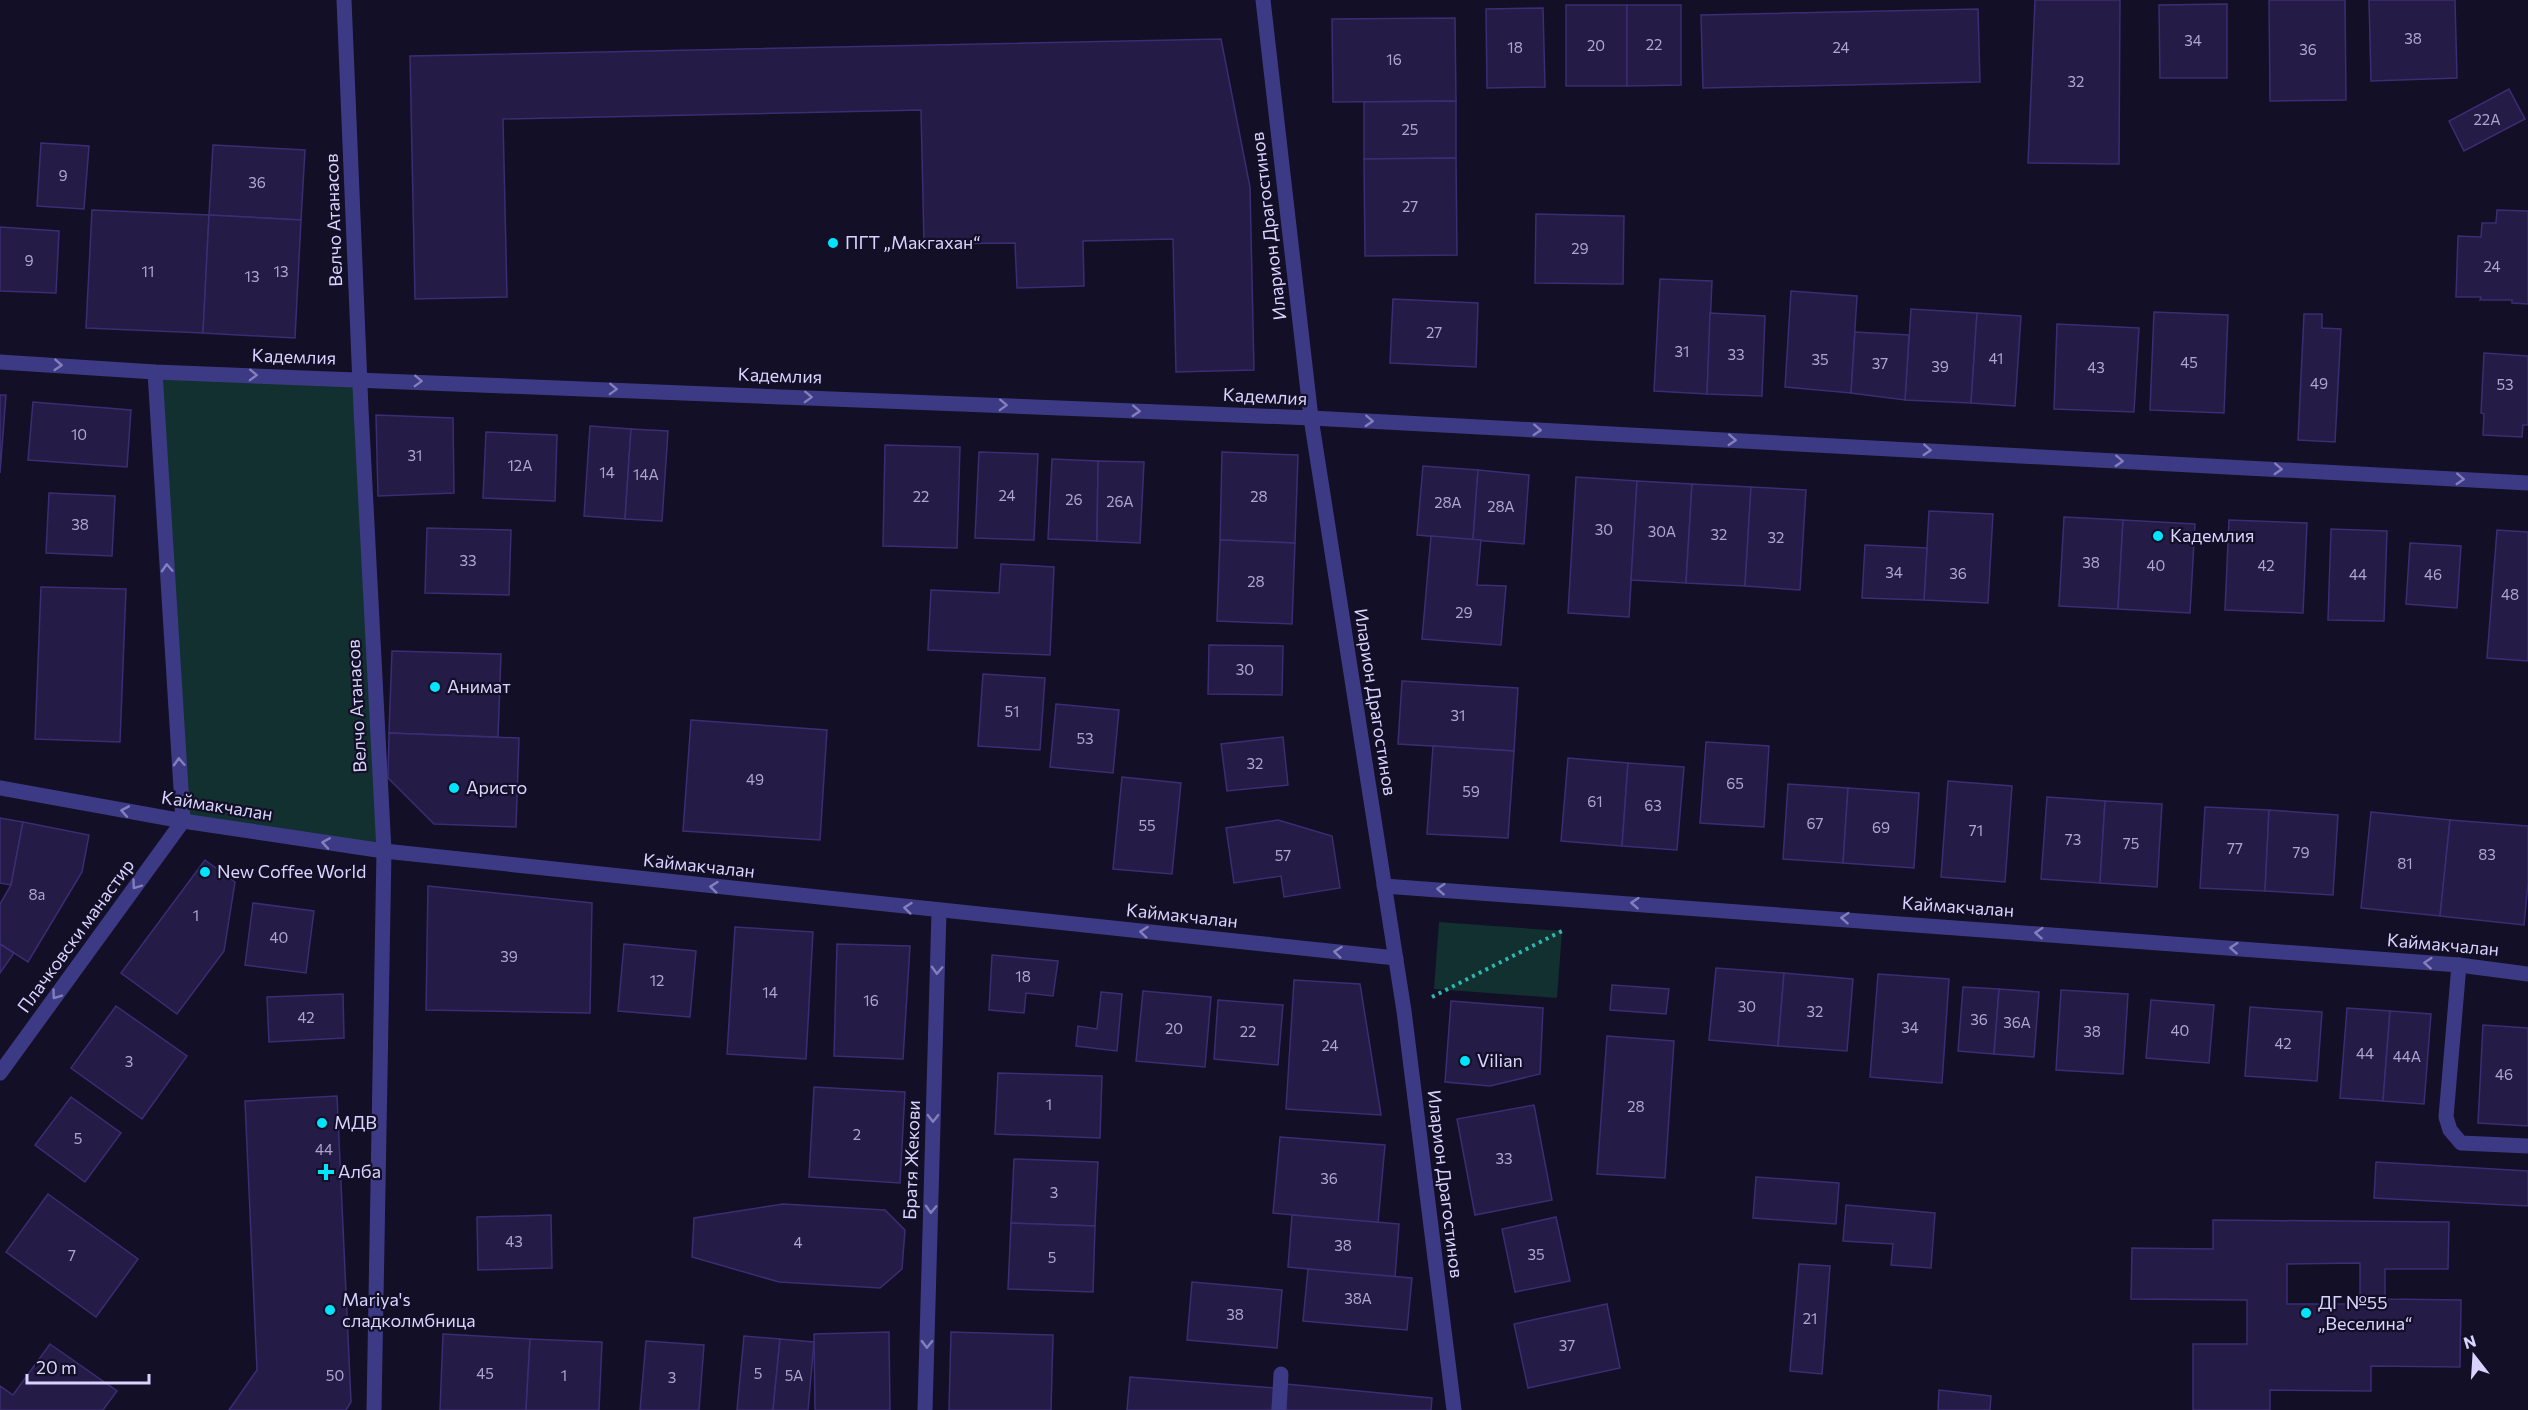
<svg xmlns="http://www.w3.org/2000/svg" width="2528" height="1410" viewBox="0 0 2528 1410" font-family="Commissioner,sans-serif">
<style>
.green{fill:#12302f}
.building{fill:#241b47;stroke:#3b2d73;stroke-width:1.5;fill-rule:evenodd}
.lines{fill:none;stroke-linecap:round;stroke-linejoin:round}
.path{stroke:#2fb8b0;stroke-width:4;stroke-dasharray:3 4.5;stroke-linecap:butt}
.minor{stroke:#3d3a85;stroke-width:15}
.oneway{stroke:#837fbc}
.poi-dot{fill:#00e5ff;stroke:#130f26;stroke-width:2}
.labels{text-anchor:middle;stroke-width:4.5;stroke-linejoin:round;paint-order:stroke}
.number-label{font-size:15px;fill:#aca6d1}
.street-label{font-size:18px;fill:#d9d4ff;stroke:#130f26}
.poi-label{font-size:18px;fill:#d9d4ff;stroke:#130f26;text-anchor:start}
</style>
<rect width="100%" height="100%" fill="#130f26"/>
<!-- green -->
<g class="green">
<path d="M155 372 360 379 384 851 183 821Z"/>
<path d="M1439 922 1562 931 1557 998 1434 989Z"/>
</g>
<!-- building -->
<g class="building">
<path d="M2035 0H2120L2119 164 2028 163Z"/>
<path d="M2269 0H2345L2346 100 2270 101Z"/>
<path d="M2369 0H2455L2457 78 2371 81Z"/>
<path d="M2227 4V78H2160L2159 5Z"/>
<rect x="1566" y="5" width="61" height="81"/>
<path d="M1627 5H1681V85L1627 86Z"/>
<path d="M1543 8 1545 87 1487 88 1486 9Z"/>
<path d="M1978 9 1980 82 1703 88 1701 15Z"/>
<path d="M1455 18 1456 101 1333 102 1332 19Z"/>
<path d="M1221 39 1250 187 1254 370 1176 372 1173 239 1083 241 1084 286 1017 288 1015 243 924 244 921 110 503 119 507 297 415 299 410 56Z"/>
<path d="M2509 89 2525 119 2464 151 2449 121Z"/>
<path d="M1456 101V158L1364 159V102Z"/>
<path d="M41 143 89 146 84 209 37 206Z"/>
<path d="M213 145 305 150 301 220 209 215Z"/>
<path d="M1456 158 1457 255 1365 256 1364 159Z"/>
<path d="M92 210 209 215 203 333 86 328Z"/>
<path d="M2497 210 2528 211V304L2512 303V300H2480L2481 297H2456L2458 236 2481 237 2482 223H2496Z"/>
<path d="M1536 214 1624 216 1623 284 1535 283Z"/>
<path d="M209 215 301 220 295 338 203 333Z"/>
<path d="M0 227 59 231 56 293 0 291Z"/>
<path d="M1660 279 1712 281 1707 394 1654 391Z"/>
<path d="M1791 291 1857 296 1851 393 1785 387Z"/>
<path d="M1393 299 1478 303 1476 367 1390 363Z"/>
<path d="M1911 309 1977 313 1971 403 1905 400Z"/>
<path d="M2154 312 2228 315 2224 413 2150 410Z"/>
<path d="M1710 313 1765 316 1762 396 1707 394Z"/>
<path d="M1977 313 2021 316 2015 406 1971 403Z"/>
<path d="M2304 314H2322V328L2341 329 2335 442 2298 440Z"/>
<path d="M2057 324 2139 328 2134 412 2054 409Z"/>
<path d="M1855 332 1909 335 1905 400 1851 393Z"/>
<path d="M2484 353 2528 356V425H2523L2522 437 2483 435 2484 414 2481 413Z"/>
<path d="M0 395H6L0 473Z"/>
<path d="M33 402 131 410 127 467 28 460Z"/>
<path d="M376 415 453 418 454 493 378 496Z"/>
<path d="M590 426 631 429 625 519 584 516Z"/>
<path d="M631 429 668 431 662 521 625 519Z"/>
<path d="M486 432 557 435 555 501 483 498Z"/>
<path d="M885 445 960 447 957 548 883 546Z"/>
<path d="M979 452 1038 454 1034 540 975 538Z"/>
<path d="M1222 452 1298 455 1295 543 1220 540Z"/>
<path d="M1052 459 1098 461 1097 541 1048 539Z"/>
<path d="M1098 461 1144 462 1140 543 1097 541Z"/>
<path d="M1423 466 1478 470 1473 540 1417 535Z"/>
<path d="M1478 470 1529 475 1524 544 1473 540Z"/>
<path d="M1576 477 1637 481 1629 617 1568 613Z"/>
<path d="M1637 481 1692 484 1686 583 1631 580Z"/>
<path d="M1692 484 1751 487 1745 586 1686 583Z"/>
<path d="M1751 487 1806 490 1800 590 1745 586Z"/>
<path d="M49 493 115 496 112 556 46 553Z"/>
<path d="M1929 511 1993 514 1988 603 1924 600Z"/>
<path d="M2064 517 2123 520 2118 609 2059 606Z"/>
<path d="M2123 520 2195 524 2190 613 2118 609Z"/>
<path d="M2229 520 2307 523 2303 613 2225 610Z"/>
<path d="M427 528 511 530 509 595 425 593Z"/>
<path d="M2331 529 2387 531 2384 621 2328 620Z"/>
<path d="M2497 530 2528 532V661L2487 658Z"/>
<path d="M1431 536 1481 540 1477 585 1506 586 1501 645 1422 639Z"/>
<path d="M1220 540 1295 543 1292 624 1217 621Z"/>
<path d="M2410 543 2461 546 2457 608 2406 604Z"/>
<path d="M1865 545 1927 548 1924 600 1862 598Z"/>
<path d="M1001 564 1054 567 1050 655 928 650 931 590 999 593Z"/>
<path d="M41 587 126 589 120 742 35 739Z"/>
<path d="M1209 645 1283 646 1282 695 1208 694Z"/>
<path d="M392 651 501 654 498 737 389 733Z"/>
<path d="M983 674 1045 678 1040 750 978 746Z"/>
<path d="M1402 681 1518 688 1514 751 1398 744Z"/>
<path d="M1056 704 1119 710 1113 773 1050 767Z"/>
<path d="M691 720 827 730 820 840 683 831Z"/>
<path d="M389 733 519 738 516 827 434 824 388 778Z"/>
<path d="M1283 737 1288 785 1227 791 1221 744Z"/>
<path d="M1706 742 1769 746 1764 827 1700 823Z"/>
<path d="M1433 746 1514 751 1508 838 1427 834Z"/>
<path d="M1568 758 1628 763 1622 846 1561 841Z"/>
<path d="M1628 763 1684 767 1677 850 1622 846Z"/>
<path d="M1122 777 1181 783 1172 874 1113 869Z"/>
<path d="M1948 781 2012 786 2005 882 1941 877Z"/>
<path d="M1788 784 1848 788 1843 863 1783 859Z"/>
<path d="M1848 788 1919 793 1914 868 1843 863Z"/>
<path d="M2047 797 2105 801 2100 883 2041 879Z"/>
<path d="M2105 801 2162 804 2157 887 2100 883Z"/>
<path d="M2205 807 2269 810 2265 891 2200 888Z"/>
<path d="M2269 810 2338 815 2333 895 2265 891Z"/>
<path d="M2371 812 2450 820 2440 916 2361 908Z"/>
<path d="M0 818 23 822 11 885 0 883Z"/>
<path d="M1278 820 1332 836 1340 888 1284 897 1281 876 1234 883 1226 828Z"/>
<path d="M2450 820 2528 826V883L2524 925 2440 916Z"/>
<path d="M23 822 89 835 82 872 28 962 0 944V904L11 885Z"/>
<path d="M205 860 235 882 224 951 177 1014 121 973Z"/>
<path d="M428 886 592 903 590 1013 426 1010Z"/>
<path d="M253 903 314 911 306 973 245 965Z"/>
<path d="M735 927 813 932 806 1059 727 1054Z"/>
<path d="M0 944 14 953 0 973Z"/>
<path d="M624 944 696 951 690 1017 618 1011Z"/>
<path d="M837 944 910 946 903 1059 834 1056Z"/>
<path d="M992 955 1058 961 1053 996 1026 993 1024 1013 989 1010Z"/>
<path d="M1716 968 1784 973 1778 1046 1709 1040Z"/>
<path d="M1784 973 1853 979 1847 1051 1778 1046Z"/>
<path d="M1878 974 1949 979 1942 1083 1870 1077Z"/>
<path d="M1294 980 1360 984 1381 1115 1286 1109Z"/>
<path d="M1612 985 1669 989 1666 1014 1610 1010Z"/>
<path d="M1963 987 1999 989 1994 1054 1958 1051Z"/>
<path d="M1999 989 2039 992 2034 1057 1994 1054Z"/>
<path d="M2061 990 2128 994 2123 1074 2056 1070Z"/>
<path d="M1143 991 1211 997 1205 1067 1136 1061Z"/>
<path d="M1101 992 1122 994 1117 1051 1076 1046 1078 1026 1097 1029Z"/>
<path d="M343 994 344 1038 269 1042 267 997Z"/>
<path d="M1218 1000 1283 1005 1278 1065 1214 1059Z"/>
<path d="M2151 1000 2214 1005 2209 1063 2146 1058Z"/>
<path d="M1451 1001 1543 1008 1540 1074 1490 1086 1445 1082Z"/>
<path d="M116 1006 187 1056 142 1119 71 1068Z"/>
<path d="M2250 1007 2322 1012 2317 1081 2245 1076Z"/>
<path d="M2347 1008 2390 1011 2383 1101 2340 1098Z"/>
<path d="M2390 1011 2431 1014 2424 1104 2383 1101Z"/>
<path d="M2483 1025 2528 1028V1126L2478 1123Z"/>
<path d="M1607 1036 1674 1041 1665 1178 1597 1174Z"/>
<path d="M998 1073 1102 1076 1100 1138 995 1134Z"/>
<path d="M814 1087 905 1092 900 1183 809 1177Z"/>
<path d="M337 1096 351 1402 346 1410H229L257 1370 245 1101Z"/>
<path d="M71 1097 121 1133 85 1182 35 1145Z"/>
<path d="M1534 1105 1552 1200 1475 1215 1457 1119Z"/>
<path d="M1280 1137 1385 1145 1378 1223 1273 1213Z"/>
<path d="M1014 1159 1098 1162 1095 1226 1011 1223Z"/>
<path d="M2376 1162 2528 1171V1206L2374 1198Z"/>
<path d="M1756 1177 1839 1183 1836 1224 1753 1218Z"/>
<path d="M48 1194 138 1259 96 1317 6 1252Z"/>
<path d="M783 1204 885 1210 905 1230 902 1269 880 1288 779 1282 692 1257 694 1218Z"/>
<path d="M1846 1205 1935 1213 1931 1268 1891 1265 1893 1244 1843 1241Z"/>
<path d="M551 1215 552 1268 478 1270 477 1217Z"/>
<path d="M1292 1215 1399 1224 1395 1277 1288 1267Z"/>
<path d="M1556 1217 1570 1281 1515 1292 1502 1229Z"/>
<path d="M2213 1220 2449 1222 2448 1269H2385V1299L2461 1300 2460 1367 2371 1366V1391L2270 1390V1410H2193V1344H2247V1300L2131 1299 2132 1248 2213 1249ZM2360 1263V1304H2287V1264Z"/>
<path d="M1011 1223 1095 1226 1093 1292 1008 1289Z"/>
<path d="M1799 1264 1830 1266 1822 1374 1790 1371Z"/>
<path d="M1308 1269 1412 1278 1407 1330 1303 1321Z"/>
<path d="M1192 1282 1282 1290 1277 1348 1187 1340Z"/>
<path d="M1607 1304 1620 1368 1528 1388 1514 1324Z"/>
<path d="M889 1332 890 1410H815L814 1334Z"/>
<path d="M951 1332 1053 1335 1051 1410H949Z"/>
<path d="M443 1334 530 1339 526 1410H440Z"/>
<path d="M744 1336 780 1339 773 1410H737Z"/>
<path d="M530 1339 602 1342 599 1410H526Z"/>
<path d="M780 1339 814 1342 808 1410H773Z"/>
<path d="M646 1341 704 1345 699 1410H640Z"/>
<path d="M50 1344 117 1391 103 1410H0V1386L13 1395Z"/>
<path d="M1130 1377 1274 1388 1272 1410H1127Z"/>
<path d="M1286 1384 1432 1398 1431 1410H1284Z"/>
<path d="M1939 1390 1991 1396 1990 1410H1938Z"/>
</g>
<g class="lines">
<!-- path -->
<path class="path" d="M1432 997 1564 930"/>
<!-- minor -->
<g class="minor">
<path d="M344 0 361 409 384 851 374 1410"/>
<path d="M1263 0 1311 418 1404 1011 1454 1410"/>
<path d="M0 362 155 372 1311 418 2528 483"/>
<path d="M155 372 183 821"/>
<path d="M0 788 183 821 384 851 1396 958"/>
<path d="M1384 886 2459 965 2528 974"/>
<path d="M2459 965 2446 1117 2450 1130 2461 1143 2528 1146"/>
<path d="M0 1073 183 821"/>
<path d="M925 1410 939 911"/>
<path d="M1279 1410 1281 1374"/>
</g>
</g>
<!-- one-way arrows -->
<defs><path id="oneway-chevron" d="M-2-3.5L2.5 0L-2 3.5" fill="none" stroke-width="1.6" stroke-linecap="round" stroke-linejoin="round" transform="scale(1.5)"/></defs>
<g class="oneway">
<use href="#oneway-chevron" transform="translate(58 365) rotate(4)"/>
<use href="#oneway-chevron" transform="translate(253 375) rotate(2)"/>
<use href="#oneway-chevron" transform="translate(418 381) rotate(2)"/>
<use href="#oneway-chevron" transform="translate(613 389) rotate(2)"/>
<use href="#oneway-chevron" transform="translate(808 397) rotate(2)"/>
<use href="#oneway-chevron" transform="translate(1003 405) rotate(2)"/>
<use href="#oneway-chevron" transform="translate(1136 411) rotate(3)"/>
<use href="#oneway-chevron" transform="translate(1369 421) rotate(3)"/>
<use href="#oneway-chevron" transform="translate(1537 430) rotate(3)"/>
<use href="#oneway-chevron" transform="translate(1732 440) rotate(3)"/>
<use href="#oneway-chevron" transform="translate(1927 450) rotate(3)"/>
<use href="#oneway-chevron" transform="translate(2119 461) rotate(3)"/>
<use href="#oneway-chevron" transform="translate(2278 469) rotate(3)"/>
<use href="#oneway-chevron" transform="translate(2460 479) rotate(3)"/>
<use href="#oneway-chevron" transform="translate(167 568) rotate(-93)"/>
<use href="#oneway-chevron" transform="translate(179 762) rotate(-93)"/>
<use href="#oneway-chevron" transform="translate(125 811) rotate(-170)"/>
<use href="#oneway-chevron" transform="translate(326 843) rotate(-171)"/>
<use href="#oneway-chevron" transform="translate(136 885) rotate(126)"/>
<use href="#oneway-chevron" transform="translate(714 887) rotate(-174)"/>
<use href="#oneway-chevron" transform="translate(1441 889) rotate(-176)"/>
<use href="#oneway-chevron" transform="translate(1635 903) rotate(-176)"/>
<use href="#oneway-chevron" transform="translate(908 908) rotate(-174)"/>
<use href="#oneway-chevron" transform="translate(1845 918) rotate(-176)"/>
<use href="#oneway-chevron" transform="translate(1144 932) rotate(-174)"/>
<use href="#oneway-chevron" transform="translate(2039 933) rotate(-176)"/>
<use href="#oneway-chevron" transform="translate(2234 948) rotate(-176)"/>
<use href="#oneway-chevron" transform="translate(1338 952) rotate(-174)"/>
<use href="#oneway-chevron" transform="translate(2428 963) rotate(-176)"/>
<use href="#oneway-chevron" transform="translate(937 970) rotate(92)"/>
<use href="#oneway-chevron" transform="translate(56 995) rotate(126)"/>
<use href="#oneway-chevron" transform="translate(933 1118) rotate(91)"/>
<use href="#oneway-chevron" transform="translate(931 1209) rotate(92)"/>
<use href="#oneway-chevron" transform="translate(927 1344) rotate(91)"/>
</g>
<!-- markers -->
<g class="poi-dot">
<circle cx="833" cy="243" r="6"/>
<circle cx="2158" cy="536" r="6"/>
<circle cx="435" cy="687" r="6"/>
<circle cx="454" cy="788" r="6"/>
<circle cx="205" cy="872" r="6"/>
<circle cx="1465" cy="1061" r="6"/>
<circle cx="322" cy="1123" r="6"/>
<path d="M323 1163h6v6h6v6h-6v6h-6v-6h-6v-6h6z"/>
<circle cx="330" cy="1310" r="6"/>
<circle cx="2306" cy="1313" r="6"/>
</g>
<g class="labels">
<!-- number labels -->
<g class="number-label">
<text x="2413" y="44">38</text>
<text x="2193" y="46">34</text>
<text x="1654" y="50">22</text>
<text x="1596" y="51">20</text>
<text x="1515" y="53">18</text>
<text x="1841" y="53">24</text>
<text x="2308" y="55">36</text>
<text x="1394" y="65">16</text>
<text x="2076" y="87">32</text>
<text x="2487" y="125">22А</text>
<text x="1410" y="135">25</text>
<text x="63" y="181">9</text>
<text x="257" y="188">36</text>
<text x="1410" y="212">27</text>
<text x="1580" y="254">29</text>
<text x="29" y="266">9</text>
<text x="2492" y="272">24</text>
<text x="148" y="277">11</text>
<text x="281" y="277">13</text>
<text x="252" y="282">13</text>
<text x="1434" y="338">27</text>
<text x="1682" y="357">31</text>
<text x="1736" y="360">33</text>
<text x="1996" y="364">41</text>
<text x="1820" y="365">35</text>
<text x="2189" y="368">45</text>
<text x="1880" y="369">37</text>
<text x="1940" y="372">39</text>
<text x="2096" y="373">43</text>
<text x="2319" y="389">49</text>
<text x="2505" y="390">53</text>
<text x="79" y="440">10</text>
<text x="415" y="461">31</text>
<text x="520" y="471">12А</text>
<text x="607" y="478">14</text>
<text x="646" y="480">14А</text>
<text x="1007" y="501">24</text>
<text x="921" y="502">22</text>
<text x="1259" y="502">28</text>
<text x="1074" y="505">26</text>
<text x="1120" y="507">26А</text>
<text x="1448" y="508">28А</text>
<text x="1501" y="512">28А</text>
<text x="80" y="530">38</text>
<text x="1604" y="535">30</text>
<text x="1662" y="537">30А</text>
<text x="1719" y="540">32</text>
<text x="1776" y="543">32</text>
<text x="468" y="566">33</text>
<text x="2091" y="568">38</text>
<text x="2156" y="571">40</text>
<text x="2266" y="571">42</text>
<text x="1894" y="578">34</text>
<text x="1958" y="579">36</text>
<text x="2358" y="580">44</text>
<text x="2433" y="580">46</text>
<text x="1256" y="587">28</text>
<text x="2510" y="600">48</text>
<text x="1464" y="618">29</text>
<text x="1245" y="675">30</text>
<text x="1012" y="717">51</text>
<text x="1458" y="721">31</text>
<text x="1085" y="744">53</text>
<text x="1255" y="769">32</text>
<text x="755" y="785">49</text>
<text x="1735" y="789">65</text>
<text x="1471" y="797">59</text>
<text x="1595" y="807">61</text>
<text x="1653" y="811">63</text>
<text x="1815" y="829">67</text>
<text x="1147" y="831">55</text>
<text x="1881" y="833">69</text>
<text x="1976" y="836">71</text>
<text x="2073" y="845">73</text>
<text x="2131" y="849">75</text>
<text x="2235" y="854">77</text>
<text x="2301" y="858">79</text>
<text x="2487" y="860">83</text>
<text x="1283" y="861">57</text>
<text x="2405" y="869">81</text>
<text x="37" y="900">8a</text>
<text x="196" y="921">1</text>
<text x="279" y="943">40</text>
<text x="509" y="962">39</text>
<text x="1023" y="982">18</text>
<text x="657" y="986">12</text>
<text x="770" y="998">14</text>
<text x="871" y="1006">16</text>
<text x="1747" y="1012">30</text>
<text x="1815" y="1017">32</text>
<text x="306" y="1023">42</text>
<text x="1979" y="1025">36</text>
<text x="2017" y="1028">36А</text>
<text x="1910" y="1033">34</text>
<text x="1174" y="1034">20</text>
<text x="2180" y="1036">40</text>
<text x="1248" y="1037">22</text>
<text x="2092" y="1037">38</text>
<text x="2283" y="1049">42</text>
<text x="1330" y="1051">24</text>
<text x="2365" y="1059">44</text>
<text x="2407" y="1062">44А</text>
<text x="129" y="1067">3</text>
<text x="2504" y="1080">46</text>
<text x="1049" y="1110">1</text>
<text x="1636" y="1112">28</text>
<text x="857" y="1140">2</text>
<text x="78" y="1144">5</text>
<text x="324" y="1155">44</text>
<text x="1504" y="1164">33</text>
<text x="1329" y="1184">36</text>
<text x="1054" y="1198">3</text>
<text x="514" y="1247">43</text>
<text x="798" y="1248">4</text>
<text x="1343" y="1251">38</text>
<text x="1536" y="1260">35</text>
<text x="72" y="1261">7</text>
<text x="1052" y="1263">5</text>
<text x="1358" y="1304">38А</text>
<text x="1235" y="1320">38</text>
<text x="1810" y="1324">21</text>
<text x="1567" y="1351">37</text>
<text x="485" y="1379">45</text>
<text x="758" y="1379">5</text>
<text x="335" y="1381">50</text>
<text x="564" y="1381">1</text>
<text x="794" y="1381">5А</text>
<text x="672" y="1383">3</text>
</g>
<!-- street labels -->
<g class="street-label">
<text transform="translate(334 220) rotate(-92)" y="6">Велчо Атанасов</text>
<text transform="translate(1269 226) rotate(-97)" y="6">Иларион Драгостинов</text>
<text transform="translate(294 357) rotate(2)" y="6">Кадемлия</text>
<text transform="translate(780 376) rotate(2)" y="6">Кадемлия</text>
<text transform="translate(1265 397) rotate(3)" y="6">Кадемлия</text>
<text transform="translate(1375 702) rotate(81)" y="6">Иларион Драгостинов</text>
<text transform="translate(357 706) rotate(-93)" y="6">Велчо Атанасов</text>
<text transform="translate(217 806) rotate(9)" y="6">Каймакчалан</text>
<text transform="translate(699 866) rotate(6)" y="6">Каймакчалан</text>
<text transform="translate(1958 907) rotate(4)" y="6">Каймакчалан</text>
<text transform="translate(1182 916) rotate(6)" y="6">Каймакчалан</text>
<text transform="translate(76 936) rotate(-54)" y="6">Плачковски манастир</text>
<text transform="translate(2443 945) rotate(5)" y="6">Каймакчалан</text>
<text transform="translate(912 1160) rotate(-88)" y="6">Братя Жекови</text>
<text transform="translate(1445 1184) rotate(83)" y="6">Иларион Драгостинов</text>
</g>
<!-- poi labels -->
<g class="poi-label">
<text x="845" y="249">ПГТ „Макгахан“</text>
<text x="2170" y="542">Кадемлия</text>
<text x="447" y="693">Анимат</text>
<text x="466" y="794">Аристо</text>
<text x="217" y="878">New Coffee World</text>
<text x="1477" y="1067">Vilian</text>
<text x="334" y="1129">МДВ</text>
<text x="338" y="1178">Алба</text>
<text x="342" y="1306">Mariya's<tspan x="342" dy="21">сладколмбница</tspan></text>
<text x="2318" y="1309">ДГ №55<tspan x="2318" dy="21">„Веселина“</tspan></text>
</g>
</g>
<!-- north arrow -->
<g transform="translate(2474 1356) rotate(343)" stroke="#130f26" stroke-width="4.5" paint-order="stroke">
<path d="M0-4.5L10 22L0 15L-10 22Z" fill="#d9d4ff"/>
<text y="-9" font-size="16" font-weight="bold" text-anchor="middle" fill="#d9d4ff">N</text>
</g>
<!-- scale -->
<path d="M27 1374v9h122v-9" fill="none" stroke="#d9d4ff" stroke-width="3"/>
<text x="36" y="1374" font-size="18" fill="#d9d4ff" stroke="#130f26" stroke-width="4.5" paint-order="stroke">20 m</text>
</svg>
